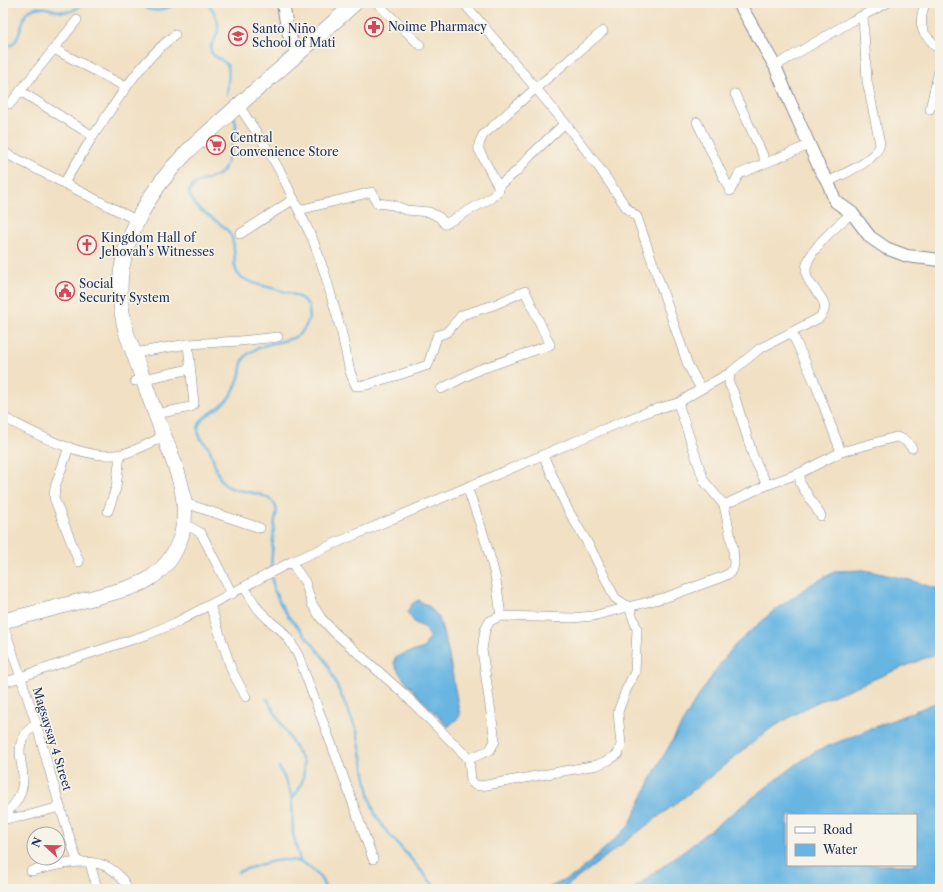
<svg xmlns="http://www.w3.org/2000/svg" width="943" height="892" viewBox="0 0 943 892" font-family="'Libre Caslon Text',serif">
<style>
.water{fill:#68b5e2;stroke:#4272a0;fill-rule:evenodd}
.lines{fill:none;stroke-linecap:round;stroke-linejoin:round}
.stream{stroke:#68b5e2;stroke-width:2.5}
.minor-casing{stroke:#868890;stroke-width:10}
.tertiary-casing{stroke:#868890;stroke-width:14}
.primary-casing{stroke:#868890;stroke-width:16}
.minor{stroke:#fff;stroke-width:9}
.tertiary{stroke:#fff;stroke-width:12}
.primary{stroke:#fff;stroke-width:15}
.labels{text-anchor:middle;stroke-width:3.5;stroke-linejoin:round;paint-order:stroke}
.poi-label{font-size:12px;fill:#1b2f5e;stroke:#f7f3e8;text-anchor:start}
.street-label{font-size:12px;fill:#1b2f5e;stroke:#f7f3e8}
</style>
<rect width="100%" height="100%" fill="#f7f3e8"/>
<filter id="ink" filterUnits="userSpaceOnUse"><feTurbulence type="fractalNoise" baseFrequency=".025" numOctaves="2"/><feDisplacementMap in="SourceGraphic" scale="8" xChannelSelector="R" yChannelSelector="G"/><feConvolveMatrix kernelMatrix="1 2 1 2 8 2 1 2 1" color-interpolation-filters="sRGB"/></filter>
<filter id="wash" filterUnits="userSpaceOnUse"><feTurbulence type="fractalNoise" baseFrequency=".012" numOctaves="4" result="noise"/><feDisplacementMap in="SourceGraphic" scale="16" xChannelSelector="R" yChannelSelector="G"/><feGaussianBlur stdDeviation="0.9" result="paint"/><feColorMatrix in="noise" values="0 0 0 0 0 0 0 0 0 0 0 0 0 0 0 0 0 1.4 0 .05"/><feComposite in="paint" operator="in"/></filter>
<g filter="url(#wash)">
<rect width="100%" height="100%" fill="#f1e0c3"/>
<!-- water -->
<g class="water">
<path d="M864 570 910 580 934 588 940 587V652L813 704 770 729 687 795 563 889H546L577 874 629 826 656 769 694 703 716 670 734 646 770 614 810 585 836 571Z"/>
<path d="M418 600 429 606 439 618 448 650 460 716 448 727C430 707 407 688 394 664L395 658C404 652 414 652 424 648L429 637 426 628 415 623 407 612 412 604Z"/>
<path d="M940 701V889H633L797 764 816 751ZM788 815H916V865H788Z"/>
</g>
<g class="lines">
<!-- stream -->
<g class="stream">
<path d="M140 3C151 16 166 9 179 3"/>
<path d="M207 3C214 9 219 22 218 31 217 38 209 44 211 51 213 59 226 59 228 67 230 73 227 88 227 95"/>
<path d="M3 45H12L17 39 26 13C29 11 32 9 35 8 52 4 66 22 83 3"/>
<path d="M234 117C235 120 236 123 236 126 236 134 227 166 222 172 214 181 180 180 192 200 201 216 221 219 230 234 238 247 231 266 238 274 251 289 298 288 308 305 311 309 309 316 308 321 300 344 280 339 263 346 257 349 250 351 246 356 241 361 241 368 240 374 237 387 229 401 218 408 210 414 197 419 198 431 199 440 206 443 210 450 214 460 216 474 223 483 233 495 269 488 276 507 278 511 276 516 275 520 273 536 272 552 271 568"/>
<path d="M272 578 274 590 280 603 288 616 311 642 326 661 357 731 370 799 375 814 384 828 437 889"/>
<path d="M267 699 303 761C306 777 302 786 292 799"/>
<path d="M279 767 289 788 292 799 293 833 300 861"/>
<path d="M238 872C263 864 295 849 316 873 320 877 324 883 325 889"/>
</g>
</g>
</g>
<g filter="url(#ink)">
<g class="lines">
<defs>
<g id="minor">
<path d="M377 3 420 45"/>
<path d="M464 3 565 123 598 166 626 207 637 217 688 365 701 389 730 373 759 349 819 318C837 300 805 289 806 270 807 250 838 225 852 213"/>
<path d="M925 3C922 14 919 22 924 33L940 51"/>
<path d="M54 49 126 87"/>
<path d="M775 66 852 21 887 3"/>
<path d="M20 91 93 136 64 183"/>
<path d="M735 94 766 162"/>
<path d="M10 104 77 20"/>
<path d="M239 106 265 145 281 173 313 240 325 274 342 334 350 372 356 386 367 385 381 380 399 375 428 365 437 336 447 332 462 315 494 305 525 291 550 345 478 370 441 389"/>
<path d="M930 109 940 66"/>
<path d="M697 122 730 191 739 174 809 145"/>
<path d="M93 136C118 100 139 62 175 35"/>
<path d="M3 152 138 221"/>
<path d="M828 182C842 174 877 161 880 144L867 81 863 16"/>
<path d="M498 186 517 171 530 156 565 123"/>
<path d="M299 210 372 192 377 203 393 205 406 210 429 212 439 217 445 224 491 198 499 190 498 186 479 150C478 144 480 141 483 135L536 88 603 31"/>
<path d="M240 234 294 199"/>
<path d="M792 333 815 383 841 452"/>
<path d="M134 353 188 344 240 341 278 337"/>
<path d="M730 373 729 384 733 391 753 456 767 485"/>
<path d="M135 381 190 369"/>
<path d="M156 414 191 407 194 404 188 344"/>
<path d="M3 417C34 433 86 462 122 454 137 451 150 443 164 436"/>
<path d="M69 447 55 487 54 498 79 562"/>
<path d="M800 473V483L821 516"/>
<path d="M467 487C478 517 488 546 495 576 498 589 499 603 501 616"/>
<path d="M185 503 260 528"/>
<path d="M724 505 767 485 800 473 841 452 896 437C904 438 907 442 912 448"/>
<path d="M108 511 116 488 120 455"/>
<path d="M185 524 201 533 232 594"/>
<path d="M291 562 305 582 312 604 321 618 334 632 403 693 469 759 471 781 475 785 481 786 597 765 609 760 618 754 621 745 618 712 626 690 635 672 637 629 629 607 615 598 591 549 568 510 543 455"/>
<path d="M244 587 258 609 271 622 281 630 290 641 298 655 337 759 373 859"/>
<path d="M210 605 232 671 246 697"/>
<path d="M3 624 36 723 60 807 77 861"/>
<path d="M3 683 88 654 146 635 175 623 291 562 597 432 652 410 678 403 701 389"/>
<path d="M469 759 490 750 495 741 482 650 485 630 490 621 501 616 572 618 593 616 667 597 722 577 730 573 733 569 734 563 733 548 724 505 704 481 678 403"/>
<path d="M3 816C11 809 18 802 21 791 30 765 5 749 36 723"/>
<path d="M3 819 26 816 60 807"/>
<path d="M90 863 97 889"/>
<path d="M31 871C66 864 108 848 128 889"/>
</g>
<g id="tertiary">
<path d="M283 3C286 21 287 39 299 53"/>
<path d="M739 3 775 66 790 102 820 169 828 182 835 201 852 213 870 237 886 248 907 256 940 260"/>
</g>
<path id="primary" d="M3 621C36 613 70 604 103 595 118 591 135 588 149 579 163 570 173 558 179 542 195 502 173 461 159 423 148 394 138 364 127 335 123 320 120 305 120 290 120 238 152 187 187 152 207 133 228 115 248 97 284 66 320 35 355 3"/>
</defs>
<!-- minor casing -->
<use href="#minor" class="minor-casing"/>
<!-- tertiary casing -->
<use href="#tertiary" class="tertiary-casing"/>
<!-- primary casing -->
<use href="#primary" class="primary-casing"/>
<!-- minor -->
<use href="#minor" class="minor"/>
<!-- tertiary -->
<use href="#tertiary" class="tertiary"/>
<!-- primary -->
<use href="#primary" class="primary"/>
</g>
</g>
<!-- icons -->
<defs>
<symbol id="pharmacy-ring" viewBox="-11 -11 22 22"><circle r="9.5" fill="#f7f3e8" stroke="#d1495b" stroke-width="1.5"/><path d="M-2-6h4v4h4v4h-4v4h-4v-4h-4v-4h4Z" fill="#d1495b"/></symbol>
<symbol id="school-ring" viewBox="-11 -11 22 22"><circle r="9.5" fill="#f7f3e8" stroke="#d1495b" stroke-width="1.5"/><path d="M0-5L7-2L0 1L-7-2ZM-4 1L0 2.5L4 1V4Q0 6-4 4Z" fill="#d1495b"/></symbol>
<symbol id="supermarket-ring" viewBox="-11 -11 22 22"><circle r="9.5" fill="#f7f3e8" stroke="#d1495b" stroke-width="1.5"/><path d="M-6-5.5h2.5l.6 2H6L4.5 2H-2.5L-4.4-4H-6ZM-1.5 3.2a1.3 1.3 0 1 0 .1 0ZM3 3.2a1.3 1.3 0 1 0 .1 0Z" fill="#d1495b"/></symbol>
<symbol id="church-ring" viewBox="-11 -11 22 22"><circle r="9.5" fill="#f7f3e8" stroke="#d1495b" stroke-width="1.5"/><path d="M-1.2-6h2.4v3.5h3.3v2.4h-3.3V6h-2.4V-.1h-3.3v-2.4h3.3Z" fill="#d1495b"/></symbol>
<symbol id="civic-ring" viewBox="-11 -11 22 22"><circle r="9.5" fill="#f7f3e8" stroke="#d1495b" stroke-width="1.5"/><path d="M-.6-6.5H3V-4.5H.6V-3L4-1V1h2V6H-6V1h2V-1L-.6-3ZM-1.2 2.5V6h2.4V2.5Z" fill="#d1495b"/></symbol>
</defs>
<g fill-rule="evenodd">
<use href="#pharmacy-ring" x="363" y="16" width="22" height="22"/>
<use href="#school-ring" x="227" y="25" width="22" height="22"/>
<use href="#supermarket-ring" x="205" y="134" width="22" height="22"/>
<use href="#church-ring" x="76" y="234" width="22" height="22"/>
<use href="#civic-ring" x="54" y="280" width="22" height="22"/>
</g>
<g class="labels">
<!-- poi labels -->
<g class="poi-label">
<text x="388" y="31">Noime Pharmacy</text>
<text x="252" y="33">Santo Niño<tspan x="252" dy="14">School of Mati</tspan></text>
<text x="230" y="142">Central<tspan x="230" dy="14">Convenience Store</tspan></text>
<text x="101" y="242">Kingdom Hall of<tspan x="101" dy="14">Jehovah's Witnesses</tspan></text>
<text x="79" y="288">Social<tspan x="79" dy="14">Security System</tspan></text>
</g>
<!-- street labels -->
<g class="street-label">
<text transform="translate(52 739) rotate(73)" y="4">Magsaysay 4 Street</text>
</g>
</g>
<!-- margin -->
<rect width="943" height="892" fill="none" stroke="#f7f3e8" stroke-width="16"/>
<!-- legend -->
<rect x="787" y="814" width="130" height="52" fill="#f7f3e8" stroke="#9fa5b1"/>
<rect x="795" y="827" width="20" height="6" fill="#ffffff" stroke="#9fa5b1"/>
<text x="823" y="834" font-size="12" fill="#1b2f5e">Road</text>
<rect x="795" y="844" width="20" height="12" fill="#68b5e2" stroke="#9fa5b1"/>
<text x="823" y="854" font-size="12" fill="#1b2f5e">Water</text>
<!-- north arrow -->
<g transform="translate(46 846) rotate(292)"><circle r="19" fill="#f7f3e8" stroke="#9fa5b1"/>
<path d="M0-3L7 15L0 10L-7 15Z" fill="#d1495b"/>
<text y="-6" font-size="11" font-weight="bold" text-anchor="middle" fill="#1b2f5e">N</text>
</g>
</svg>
